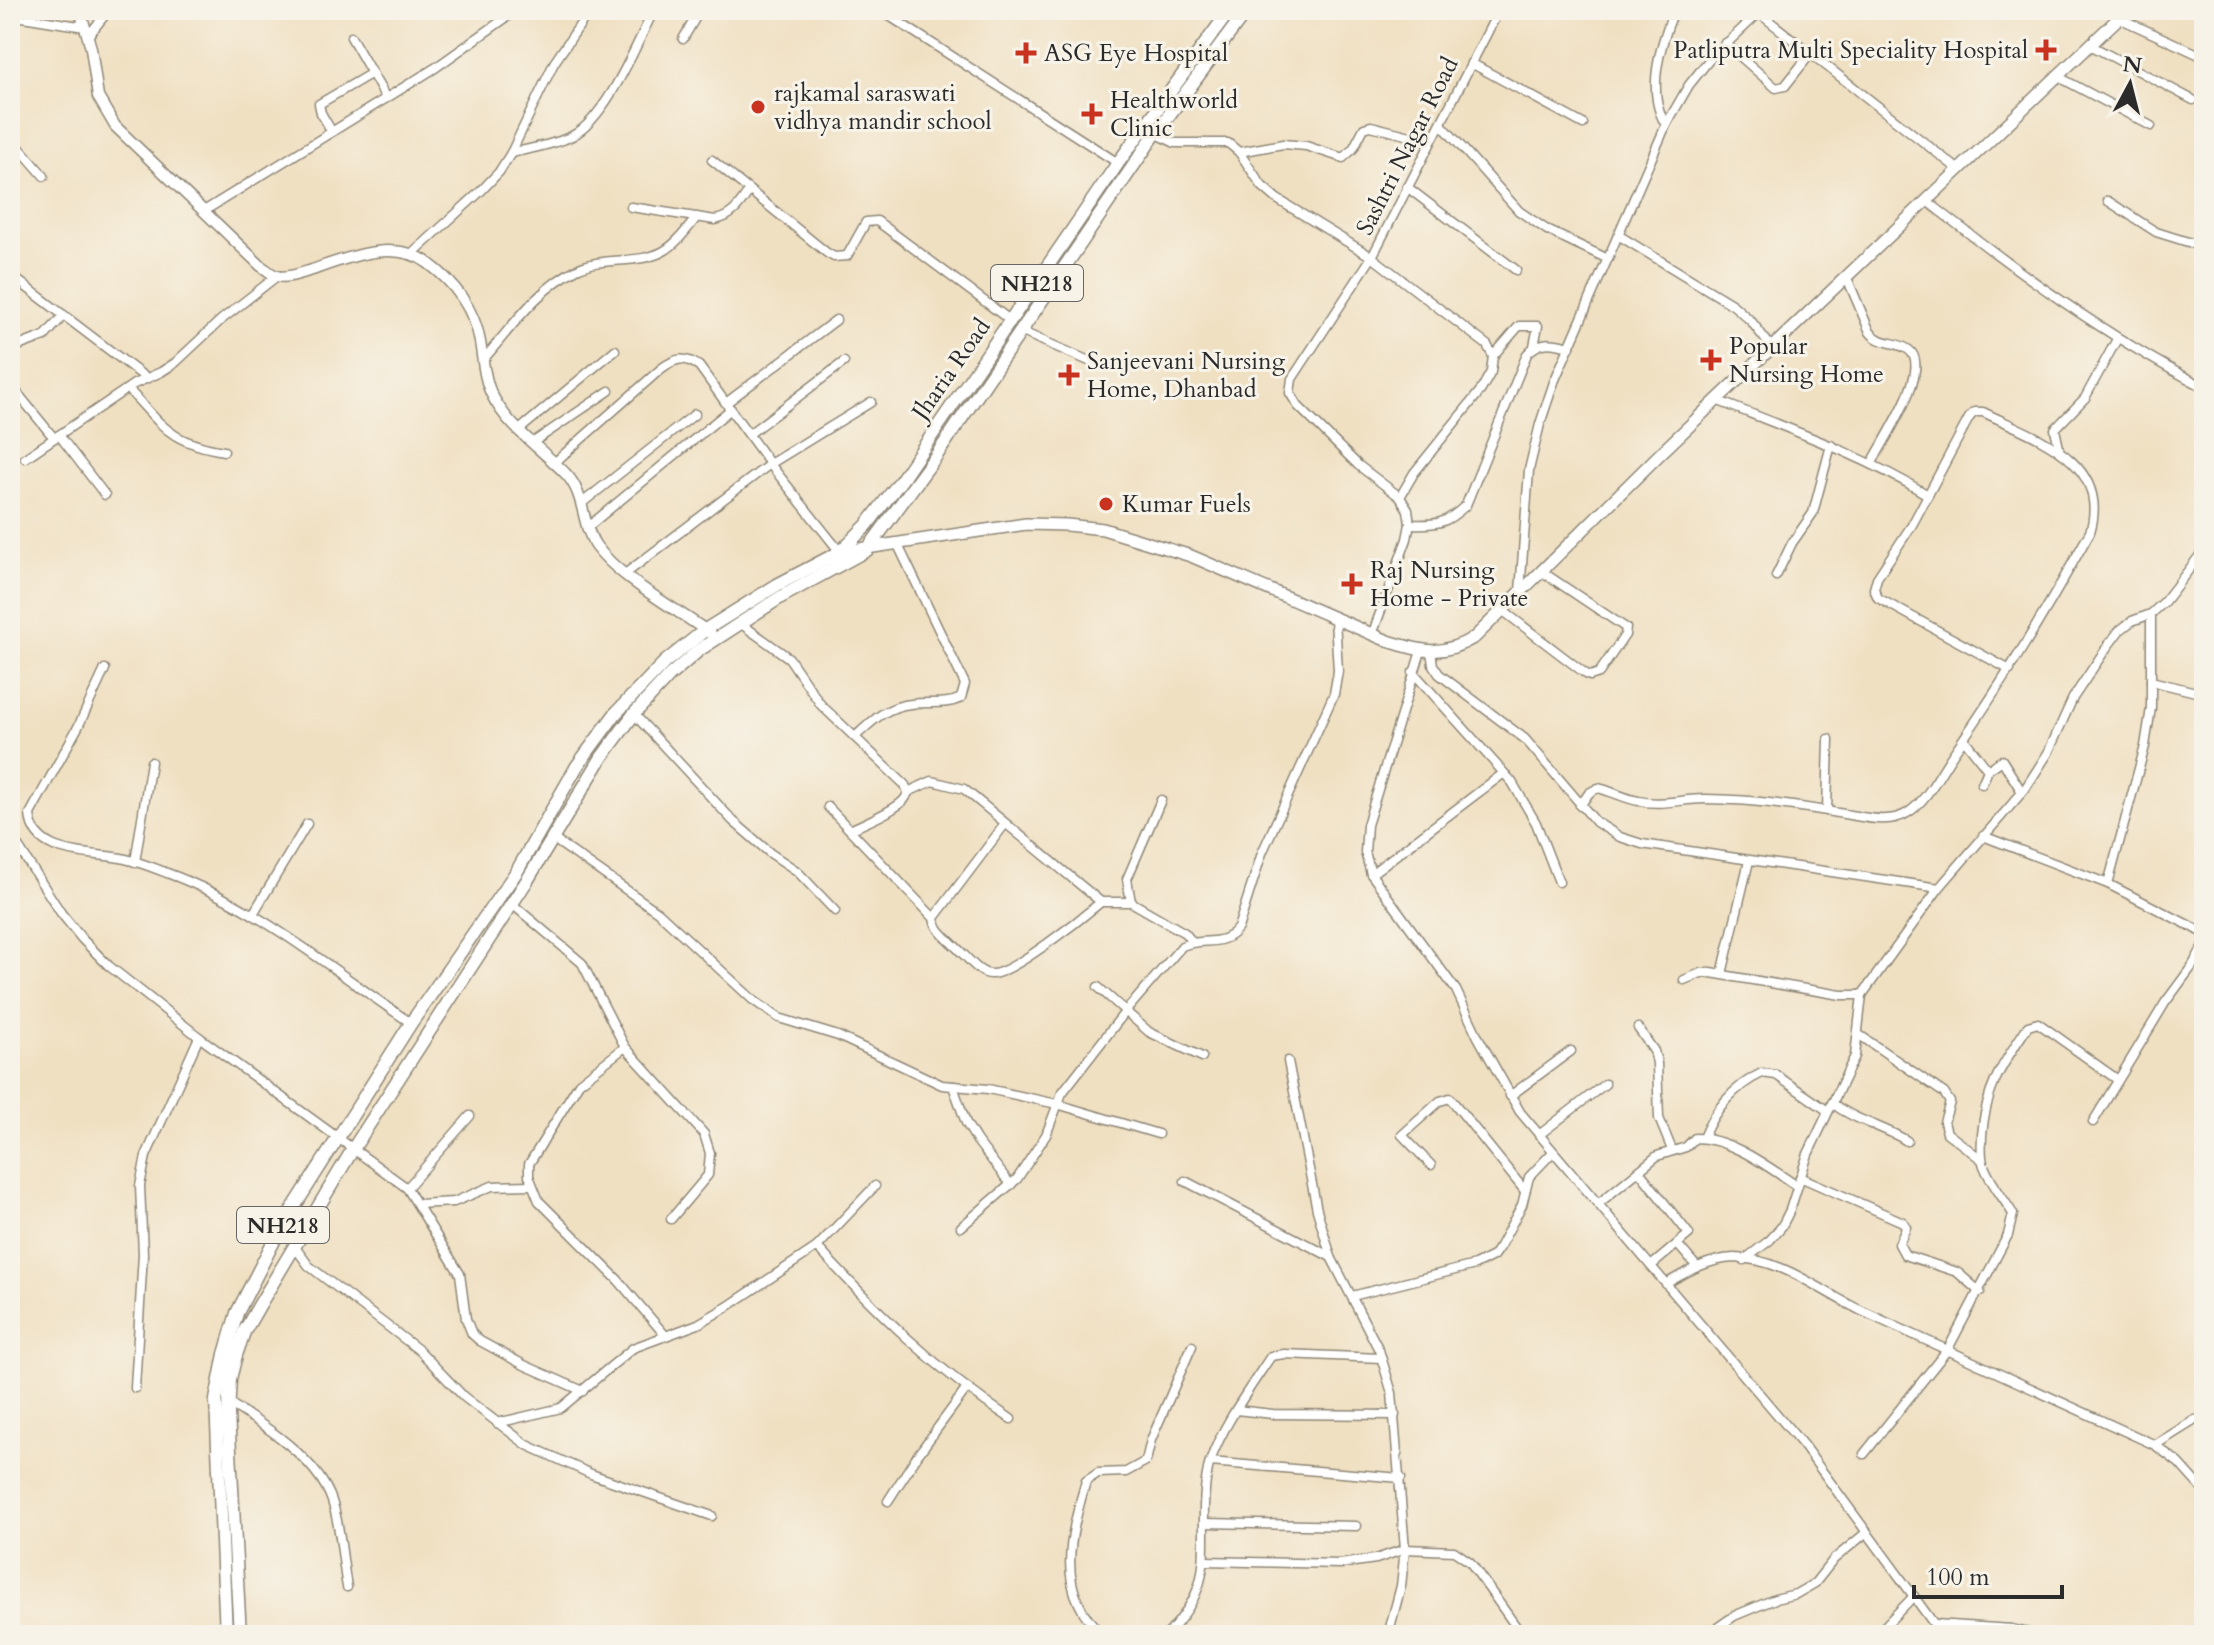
<svg xmlns="http://www.w3.org/2000/svg" width="2214" height="1645" viewBox="0 0 2214 1645" font-family="Cardo,serif">
<style>
.lines{fill:none;stroke-linecap:round;stroke-linejoin:round}
.minor-casing{stroke:#8e8676;stroke-width:11}
.tertiary-casing{stroke:#8e8676;stroke-width:13}
.secondary-casing{stroke:#8e8676;stroke-width:14}
.trunk-casing{stroke:#8e8676;stroke-width:15}
.minor{stroke:#fff;stroke-width:8}
.tertiary{stroke:#fff;stroke-width:10}
.secondary{stroke:#fff;stroke-width:11}
.trunk{stroke:#fff;stroke-width:12}
.poi-dot{fill:#c8321e;stroke:#f7f3e8;stroke-width:3}
.labels{text-anchor:middle;stroke-width:6;stroke-linejoin:round;paint-order:stroke}
.shield{fill:#f7f3e8;stroke:#686764;stroke-width:2}
.shield-label{font-size:22px;font-weight:bold;fill:#2b2b2b}
.poi-label{font-size:24px;fill:#2b2b2b;stroke:#f7f3e8;text-anchor:start}
.street-label{font-size:24px;fill:#2b2b2b;stroke:#f7f3e8}
</style>
<rect width="100%" height="100%" fill="#f7f3e8"/>
<filter id="ink" filterUnits="userSpaceOnUse"><feTurbulence type="fractalNoise" baseFrequency=".0125" numOctaves="2"/><feDisplacementMap in="SourceGraphic" scale="16" xChannelSelector="R" yChannelSelector="G"/><feConvolveMatrix kernelMatrix="1 2 1 2 8 2 1 2 1" color-interpolation-filters="sRGB"/></filter>
<filter id="wash" filterUnits="userSpaceOnUse"><feTurbulence type="fractalNoise" baseFrequency=".006" numOctaves="4" result="noise"/><feDisplacementMap in="SourceGraphic" scale="32" xChannelSelector="R" yChannelSelector="G"/><feGaussianBlur stdDeviation="1.8" result="paint"/><feColorMatrix in="noise" values="0 0 0 0 0 0 0 0 0 0 0 0 0 0 0 0 0 1.4 0 .05"/><feComposite in="paint" operator="in"/></filter>
<g filter="url(#wash)">
<rect width="100%" height="100%" fill="#f0e0c2"/>
</g>
<g filter="url(#ink)">
<g class="lines">
<defs>
<g id="minor">
<path d="M880 10 1118 163"/>
<path d="M1759 13 1959 170"/>
<path d="M10 15 85 27"/>
<path d="M2119 18 2204 57"/>
<path d="M88 36 109 10"/>
<path d="M351 37 386 98"/>
<path d="M683 39 700 10"/>
<path d="M1725 43 1776 88 1785 86 1811 53"/>
<path d="M2090 45 2193 100"/>
<path d="M1471 63 1583 124"/>
<path d="M2057 76 2151 126"/>
<path d="M1441 124 1519 211 1547 230 1608 259"/>
<path d="M1666 125C1645 92 1661 43 1674 10"/>
<path d="M1151 131 1175 143H1228L1239 152 1262 186 1277 199 1372 257 1487 345 1493 356 1491 372 1481 390 1414 473 1400 497"/>
<path d="M332 132 321 113 319 104 372 73"/>
<path d="M10 137 44 176"/>
<path d="M1239 152 1283 144 1306 146 1343 158 1353 149 1364 128 1371 126 1430 141"/>
<path d="M511 153C532 148 554 145 572 136 607 118 636 45 654 10"/>
<path d="M712 160 827 253 834 257 847 256 866 222 877 221 1011 321"/>
<path d="M1407 187 1516 270"/>
<path d="M1927 201C2015 270 2104 335 2204 387"/>
<path d="M2108 201 2156 232 2204 247"/>
<path d="M631 207 715 220C732 217 740 205 749 191"/>
<path d="M204 211 435 68 514 12"/>
<path d="M1618 235 1733 305 1751 321 1772 348"/>
<path d="M412 254 481 191 499 172 511 153 554 63 590 10"/>
<path d="M1847 278 1870 332C1881 346 1896 340 1909 350 1933 368 1883 441 1872 463"/>
<path d="M16 279 146 378"/>
<path d="M1020 331 1096 364"/>
<path d="M10 349 45 336 64 315"/>
<path d="M1493 356 1519 326H1538L1534 346"/>
<path d="M483 360C511 328 538 288 577 269 603 256 636 265 662 252 676 245 687 229 697 217"/>
<path d="M10 384 54 438"/>
<path d="M128 389C164 427 169 442 224 451"/>
<path d="M1716 400C1789 429 1861 454 1928 495"/>
<path d="M726 403 836 320"/>
<path d="M518 431 615 350"/>
<path d="M749 434 844 362"/>
<path d="M59 435 105 495"/>
<path d="M532 443 609 391"/>
<path d="M2059 448 2055 429 2085 398 2117 339"/>
<path d="M25 458 134 384 161 372 175 363 221 320 277 276"/>
<path d="M554 463 662 368C676 358 684 356 699 366L770 464 840 552"/>
<path d="M582 503 695 414"/>
<path d="M1410 524C1437 525 1446 524 1466 505L1527 354C1540 339 1553 343 1570 347"/>
<path d="M589 526 731 409"/>
<path d="M625 574 770 464 871 402"/>
<path d="M1776 576 1792 543 1813 513 1831 445"/>
<path d="M1520 592 1529 470 1540 424 1554 382 1666 125 1689 85 1709 60 1762 10"/>
<path d="M1502 610 1586 674 1590 676 1599 673 1625 635 1626 628 1541 571"/>
<path d="M740 623 789 658 821 705 905 785C907 790 909 792 906 797 900 809 862 824 850 830"/>
<path d="M1372 635 1407 539 1410 524 1408 510 1400 497 1358 465 1298 406 1290 393 1292 379 1372 257 1499 10"/>
<path d="M1421 651 1367 825 1365 852 1371 874 1456 990 1478 1037 1520 1112 1803 1445 1942 1635"/>
<path d="M1431 651 1433 665 1439 674 1525 739 1596 822 1620 837 1642 844 1939 888"/>
<path d="M105 669 78 727 30 814C33 857 91 852 121 858 136 861 152 867 167 873 258 906 332 970 411 1023"/>
<path d="M1413 672 1512 782 1536 823 1559 882"/>
<path d="M2151 681 2204 694"/>
<path d="M634 714 733 821 770 853 797 871 835 911"/>
<path d="M856 736C872 721 887 706 911 704 928 701 946 706 961 698L965 684 897 543"/>
<path d="M1964 739 1988 770"/>
<path d="M1982 784 1988 770 2002 760 2022 792"/>
<path d="M908 792 932 781 964 789 1101 902H1131L1185 933 1192 942"/>
<path d="M1580 806 1589 793 1598 788C1612 791 1625 799 1639 801 1660 806 1683 799 1705 799 1750 799 1799 806 1844 814 1864 817 1890 825 1909 812 1928 799 1940 773 1953 754 2003 683 2048 608 2090 532 2112 460 2032 436 1983 412H1974L1969 418 1912 525 1877 578 1874 589 1878 598 2010 670"/>
<path d="M828 807 934 918"/>
<path d="M1827 811 1829 739"/>
<path d="M1005 824 934 918C936 932 952 942 961 952 969 959 979 974 991 974 1011 975 1083 917 1101 902"/>
<path d="M10 834 61 913 82 939 109 966 199 1037 407 1188 460 1274 466 1319 472 1334 480 1341 524 1365 583 1391"/>
<path d="M1983 836 2108 884 2204 933"/>
<path d="M552 838 658 912 753 1000 779 1018 838 1036 942 1085 988 1089 1057 1104 1158 1134"/>
<path d="M135 862 151 762"/>
<path d="M1371 874 1504 773"/>
<path d="M2108 884 2145 746 2151 708V614"/>
<path d="M1131 902 1127 879 1161 800"/>
<path d="M511 903 582 963 625 1047 704 1134 710 1153 708 1175 671 1219"/>
<path d="M253 914 307 824"/>
<path d="M1722 974 1749 861"/>
<path d="M1684 980 1701 973H1711L1841 995H1862"/>
<path d="M1098 987 1149 1032 1202 1057"/>
<path d="M1638 1028 1654 1051 1657 1063 1659 1118 1672 1150"/>
<path d="M1858 1034 1944 1093 1950 1102 1944 1122 1947 1133 1981 1159"/>
<path d="M625 1047 579 1083 529 1164V1176L539 1201 618 1280 665 1335"/>
<path d="M1288 1061 1317 1210 1331 1257 1379 1350 1392 1393 1405 1549 1401 1586 1388 1635"/>
<path d="M953 1086 966 1123 977 1141 1011 1185"/>
<path d="M1510 1096 1571 1051"/>
<path d="M1832 1103C1855 1121 1883 1126 1907 1141"/>
<path d="M2093 1122 2165 1003 2193 965 2204 945"/>
<path d="M1539 1135 1605 1084"/>
<path d="M1703 1138C1714 1110 1734 1086 1762 1073L1776 1075 1828 1111"/>
<path d="M1431 1165 1402 1135 1440 1101 1450 1098 1525 1191"/>
<path d="M1639 1171 1689 1234 1651 1266"/>
<path d="M1800 1177 1903 1222 1906 1227 1899 1244 1905 1255 1957 1272 1980 1292"/>
<path d="M1185 1181 1331 1257"/>
<path d="M407 1188 470 1116"/>
<path d="M418 1204 454 1202 492 1186 532 1185"/>
<path d="M1598 1204 1657 1156 1686 1147 1695 1138C1731 1138 1768 1167 1797 1186"/>
<path d="M961 1227 1017 1179 1046 1135 1062 1093 1125 1012 1182 946C1203 937 1223 948 1238 928L1262 853 1334 694 1338 671 1335 619"/>
<path d="M1678 1245 1697 1267"/>
<path d="M294 1246 309 1266 420 1351 464 1397 527 1445 591 1474 712 1516"/>
<path d="M817 1247C876 1311 937 1371 1011 1419"/>
<path d="M1744 1260 1770 1240 1782 1226 1790 1210 1808 1154 1855 1056 1862 995 1939 888 2025 789 2048 753 2073 698 2107 647 2119 631 2132 621 2151 614 2164 602 2204 550"/>
<path d="M1667 1283C1688 1271 1709 1259 1734 1258 1783 1258 1821 1292 1862 1311 1959 1356 2058 1400 2155 1445L2179 1463 2204 1491"/>
<path d="M1352 1296 1475 1265 1493 1256 1500 1246 1522 1205 1529 1177 1553 1152"/>
<path d="M135 1388 143 1254 140 1186 146 1156 199 1037"/>
<path d="M229 1403C264 1425 318 1459 332 1501 341 1528 342 1559 347 1587"/>
<path d="M1236 1410 1273 1414 1395 1415"/>
<path d="M497 1423 561 1408 633 1348 698 1324 727 1307 817 1247 875 1186"/>
<path d="M2155 1445 2195 1420 2204 1418"/>
<path d="M1864 1454 1948 1349 2008 1235 2013 1214C2003 1197 1991 1184 1984 1166 1980 1156 1982 1145 1982 1135 1986 1087 2002 1065 2028 1026L2038 1023 2118 1080"/>
<path d="M1210 1462 1401 1478"/>
<path d="M888 1501 917 1456 967 1388"/>
<path d="M1204 1523 1356 1526"/>
<path d="M1205 1561 1340 1564 1376 1559 1405 1549 1454 1551 1470 1562 1522 1635"/>
<path d="M1935 1624 2012 1629 2037 1635"/>
<path d="M1103 1635C1054 1592 1070 1537 1086 1481L1098 1473 1126 1472 1146 1461 1151 1440 1192 1346"/>
<path d="M1167 1635C1211 1588 1203 1564 1204 1505 1205 1491 1205 1476 1210 1462 1222 1426 1250 1388 1271 1356L1284 1354 1381 1358"/>
<path d="M1707 1635 1734 1616 1775 1599 1796 1594 1815 1583 1834 1559 1867 1532"/>
<path d="M1876 1635 1914 1596"/>
</g>
<path id="tertiary" d="M80 10 91 48 98 97 115 126 261 266C266 269 272 275 277 276 287 279 302 273 312 270 347 258 394 238 428 263 454 282 475 310 480 342 483 359 484 380 492 395 509 429 541 448 566 474 586 495 581 525 596 546 620 579 678 610 711 634"/>
<path id="secondary" d="M840 552 1026 524 1067 525 1103 529 1191 556 1388 641C1423 652 1442 657 1475 637L1663 451 2127 10"/>
<g id="trunk">
<path d="M226 1635 216 1400 225 1354 237 1313 280 1229 411 1023 517 871 577 766 616 713 665 662 705 630 777 585 840 552 867 525 902 479 1118 163 1230 10"/>
<path d="M240 1635 228 1414 230 1379 236 1355 244 1332 260 1304 353 1149 528 879 602 757 634 714 670 675 699 650 781 597 867 550 936 456 1155 134 1247 10"/>
</g>
</defs>
<!-- minor casing -->
<use href="#minor" class="minor-casing"/>
<!-- tertiary casing -->
<use href="#tertiary" class="tertiary-casing"/>
<!-- secondary casing -->
<use href="#secondary" class="secondary-casing"/>
<!-- trunk casing -->
<use href="#trunk" class="trunk-casing"/>
<!-- minor -->
<use href="#minor" class="minor"/>
<!-- tertiary -->
<use href="#tertiary" class="tertiary"/>
<!-- secondary -->
<use href="#secondary" class="secondary"/>
<!-- trunk -->
<use href="#trunk" class="trunk"/>
</g>
</g>
<!-- markers -->
<g class="poi-dot">
<path d="M2042 38h8v8h8v8h-8v8h-8v-8h-8v-8h8z"/>
<path d="M1022 41h8v8h8v8h-8v8h-8v-8h-8v-8h8z"/>
<circle cx="758" cy="107" r="8"/>
<path d="M1088 102h8v8h8v8h-8v8h-8v-8h-8v-8h8z"/>
<path d="M1707 348h8v8h8v8h-8v8h-8v-8h-8v-8h8z"/>
<path d="M1065 363h8v8h8v8h-8v8h-8v-8h-8v-8h8z"/>
<circle cx="1106" cy="504" r="8"/>
<path d="M1348 572h8v8h8v8h-8v8h-8v-8h-8v-8h8z"/>
</g>
<g class="labels">
<!-- shield labels -->
<g class="shield">
<rect x="991" y="265" width="92" height="36" rx="6"/>
<rect x="237" y="1207" width="92" height="36" rx="6"/>
</g>
<g class="shield-label">
<text x="1037" y="291">NH218</text>
<text x="283" y="1233">NH218</text>
</g>
<!-- poi labels -->
<g class="poi-label">
<text x="2028" y="58" text-anchor="end">Patliputra Multi Speciality Hospital</text>
<text x="1044" y="61">ASG Eye Hospital</text>
<text x="774" y="101">rajkamal saraswati<tspan x="774" dy="28">vidhya mandir school</tspan></text>
<text x="1110" y="108">Healthworld<tspan x="1110" dy="28">Clinic</tspan></text>
<text x="1729" y="354">Popular<tspan x="1729" dy="28">Nursing Home</tspan></text>
<text x="1087" y="369">Sanjeevani Nursing<tspan x="1087" dy="28">Home, Dhanbad</tspan></text>
<text x="1122" y="512">Kumar Fuels</text>
<text x="1370" y="578">Raj Nursing<tspan x="1370" dy="28">Home - Private</tspan></text>
</g>
<!-- street labels -->
<g class="street-label">
<text transform="translate(1407 146) rotate(-63)" y="8">Sashtri Nagar Road</text>
<text transform="translate(951 369) rotate(-55)" y="8">Jharia Road</text>
</g>
</g>
<!-- margin -->
<rect width="2214" height="1645" fill="none" stroke="#f7f3e8" stroke-width="40"/>
<!-- north arrow -->
<g transform="translate(2130 84) rotate(7)" stroke="#f7f3e8" stroke-width="6" paint-order="stroke">
<path d="M0-6L14 30L0 20L-14 30Z" fill="#2b2b2b"/>
<text y="-12" font-size="22" font-weight="bold" text-anchor="middle" fill="#2b2b2b">N</text>
</g>
<!-- scale -->
<path d="M1914 1585v12h148v-12" fill="none" stroke="#2b2b2b" stroke-width="4"/>
<text x="1926" y="1585" font-size="24" fill="#2b2b2b" stroke="#f7f3e8" stroke-width="6" paint-order="stroke">100 m</text>
</svg>
